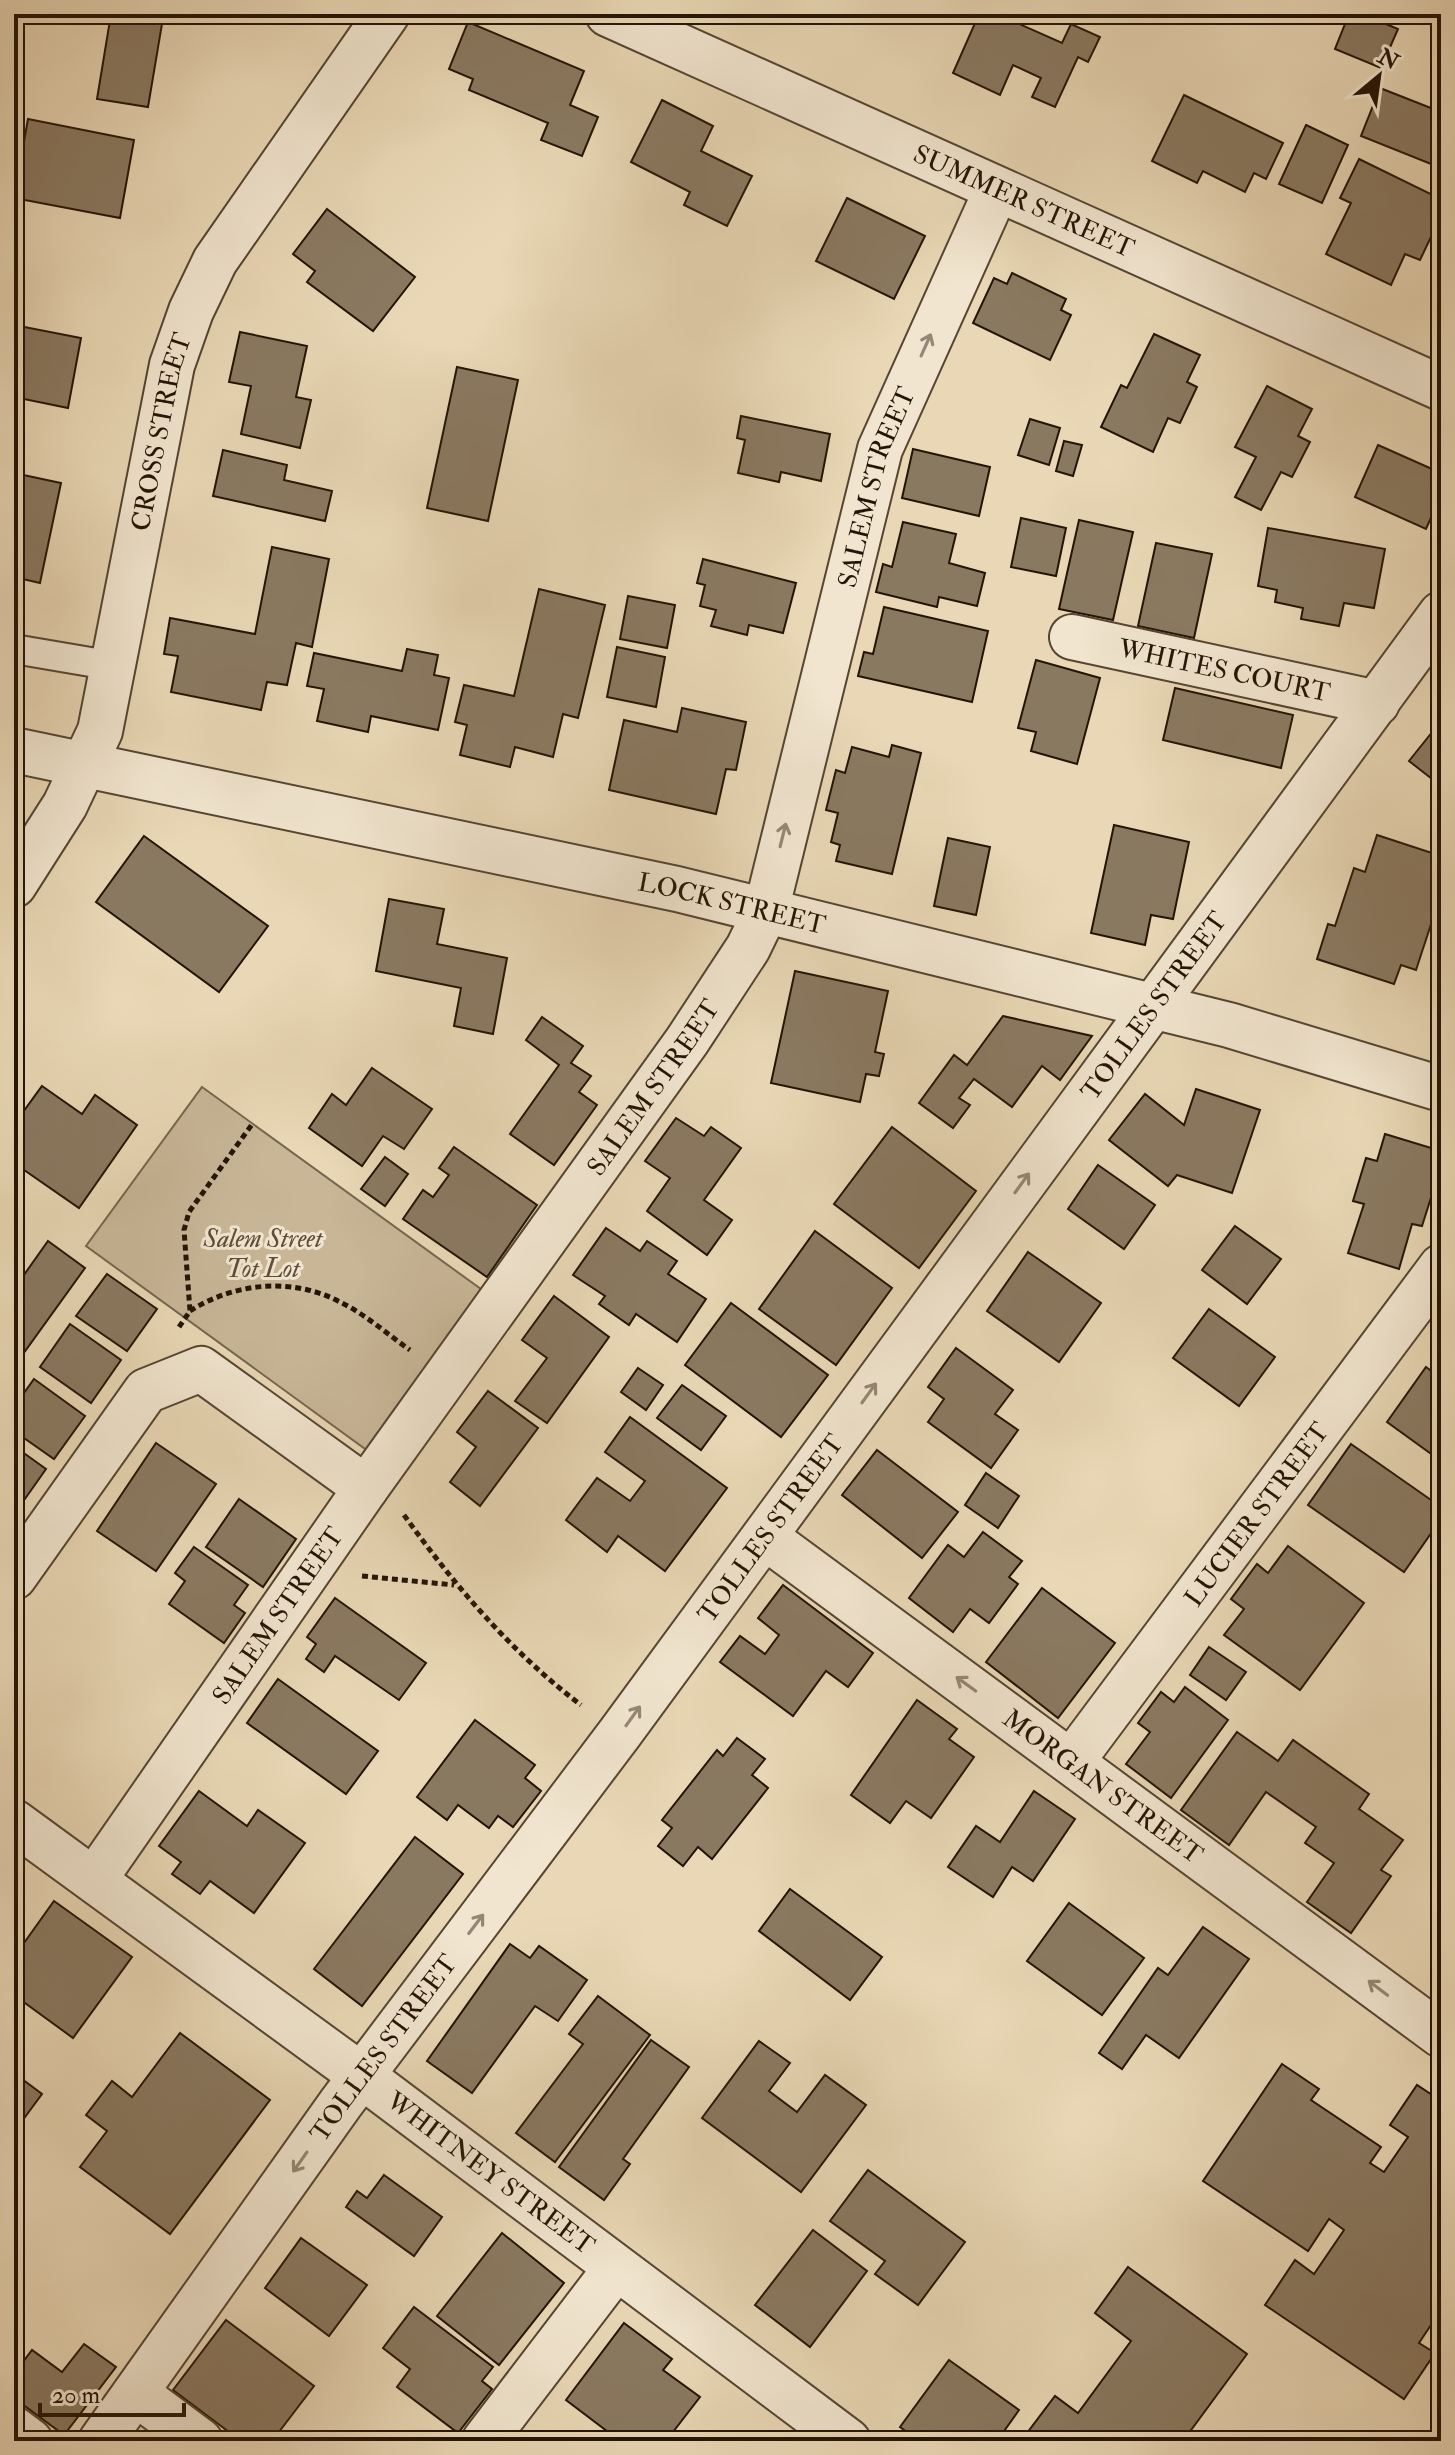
<svg xmlns="http://www.w3.org/2000/svg" width="1455" height="2455" viewBox="0 0 1455 2455" font-family="'IM FELL Double Pica',serif">
<style>
.green{fill:#c8b697;stroke:#76654e;stroke-width:2}
.building{fill:#8a7961;stroke:#241406;stroke-width:2}
.lines{fill:none;stroke-linecap:round;stroke-linejoin:round}
.service-casing{stroke:#554532;stroke-width:32}
.minor-casing{stroke:#554532;stroke-width:48}
.path{stroke:#241406;stroke-width:5;stroke-dasharray:6 4;stroke-linecap:butt}
.service{stroke:#f1e5cf;stroke-width:28}
.minor{stroke:#f1e5cf;stroke-width:44}
.oneway{stroke:#958775}
.labels{text-anchor:middle;stroke-width:6;stroke-linejoin:round;paint-order:stroke}
.street-label{font-size:26px;fill:#241406;stroke:#f1e5cf}
.park-label{font-size:26px;font-style:italic;fill:#5d4d39;stroke:#f1e5cf}
</style>
<rect width="100%" height="100%" fill="#e9d7b5"/>
<filter id="stains"><feTurbulence type="fractalNoise" baseFrequency=".0025" numOctaves="4"/><feColorMatrix values="0 0 0 0 .2 0 0 0 0 .09 0 0 0 0 .02 0 0 0 .5 -.17"/></filter>
<radialGradient id="worn" r=".72"><stop offset=".6" stop-color="#630" stop-opacity="0"/><stop offset="1" stop-color="#630" stop-opacity=".3"/></radialGradient>
<!-- green -->
<path class="green" d="M202 1087 485 1292 368 1451 86 1246Z"/>
<!-- building -->
<g class="building">
<path d="M111 14 163 18 148 107 97 99Z"/>
<path d="M979 14H997L1062 43 1071 24 1100 37 1088 62 1078 57 1055 107 1032 97 1041 78 1013 65 1000 95 953 73Z"/>
<path d="M1349 14H1362L1398 29 1381 68 1335 49Z"/>
<path d="M468 22 584 71 570 105 598 117 582 156 541 140 548 123 469 90 473 79 449 69Z"/>
<path d="M1380 88 1441 112V168L1361 136Z"/>
<path d="M1184 95 1283 143 1266 179 1254 173 1245 192 1203 171 1197 183 1152 161Z"/>
<path d="M662 100 713 126 701 151 752 176 727 226 684 205 690 192 631 162Z"/>
<path d="M28 119 134 140 120 218 14 198Z"/>
<path d="M1306 125 1348 145 1322 203 1279 184Z"/>
<path d="M1359 159 1441 199V216L1420 260 1405 254 1391 285 1326 254 1351 203 1340 198Z"/>
<path d="M847 198 925 236 894 299 816 261Z"/>
<path d="M327 209 415 277 373 331 307 282 315 271 293 254Z"/>
<path d="M1012 273 1066 299 1061 310 1071 315 1050 360 973 323 994 278 1007 284Z"/>
<path d="M14 325 81 338 68 408 14 397Z"/>
<path d="M240 332 307 346 296 397 311 400 300 448 241 434 251 386 229 382Z"/>
<path d="M1154 334 1200 355 1187 382 1197 387 1180 423 1168 418 1153 452 1101 427 1121 385 1127 388Z"/>
<path d="M457 367 518 380 488 521 427 508Z"/>
<path d="M1267 386 1312 409 1298 436 1310 442 1292 477 1281 472 1261 510 1235 497 1256 457 1235 447Z"/>
<path d="M741 416 830 434 821 481 781 472 779 482 738 473 745 440 737 438Z"/>
<path d="M1030 419 1060 428 1049 465 1018 455Z"/>
<path d="M1064 441 1082 445 1073 476 1056 471Z"/>
<path d="M1378 445 1441 473V495L1426 529 1355 497Z"/>
<path d="M913 449 990 467 979 516 902 498Z"/>
<path d="M223 450 287 465 284 480 332 491 325 521 213 496Z"/>
<path d="M14 473 61 483 40 583 14 577Z"/>
<path d="M1021 518 1066 528 1056 576 1011 567Z"/>
<path d="M1079 520 1133 532 1113 620 1059 609Z"/>
<path d="M903 522 956 534 949 563 985 573 977 606 939 597 937 607 876 592 883 564 892 567Z"/>
<path d="M1268 528 1385 549 1374 608 1344 603 1339 626 1301 619 1303 608 1275 602 1277 590 1258 586Z"/>
<path d="M1156 543 1212 554 1194 638 1138 626Z"/>
<path d="M272 547 329 559 312 647 296 643 287 685 267 682 261 710 171 692 178 656 164 654 170 618 255 634Z"/>
<path d="M703 559 796 583 783 633 749 625 747 635 711 626 716 610 700 606 705 585 697 583Z"/>
<path d="M539 589 605 605 578 718 563 714 553 757 515 747 510 767 460 755 467 725 455 722 464 685 514 696Z"/>
<path d="M628 596 675 605 667 648 620 639Z"/>
<path d="M884 607 988 631 972 702 858 676 864 652 873 654Z"/>
<path d="M617 647 665 657 656 707 607 697Z"/>
<path d="M407 649 438 655 434 675 449 678 438 730 371 716 368 732 317 721 324 689 307 686 314 653 402 671Z"/>
<path d="M1036 660 1100 678 1077 764 1031 751 1036 732 1018 728Z"/>
<path d="M1175 688 1293 715 1281 768 1163 740Z"/>
<path d="M682 708 746 722 736 770 726 769 716 814 609 790 624 720 677 732Z"/>
<path d="M1441 721V786L1409 761Z"/>
<path d="M892 745 921 753 892 874 836 861 840 845 831 842 838 813 826 810 836 770 845 773 852 747 889 757Z"/>
<path d="M1114 825 1189 842 1173 919 1151 915 1145 945 1091 933Z"/>
<path d="M1377 835 1441 856V910L1436 909 1416 970 1401 965 1394 984 1317 959 1328 924 1335 926 1354 868 1365 872Z"/>
<path d="M144 836 268 926 219 992 96 902Z"/>
<path d="M948 838 990 847 976 915 934 906Z"/>
<path d="M389 899 444 909 437 944 507 958 493 1034 454 1026 461 988 376 971Z"/>
<path d="M795 971 888 991 875 1052 884 1054 879 1076 866 1074 860 1102 771 1083Z"/>
<path d="M1003 1016 1092 1036 1060 1080 1042 1066 1012 1107 974 1079 959 1098 970 1105 953 1128 919 1103 954 1055 967 1065Z"/>
<path d="M542 1017 583 1046 571 1063 591 1076 579 1092 597 1105 554 1165 510 1134 559 1065 526 1040Z"/>
<path d="M372 1068 432 1109 404 1149 383 1136 362 1166 309 1128 332 1094 346 1105Z"/>
<path d="M42 1086 82 1114 95 1095 137 1125 79 1208 14 1163V1105L23 1112Z"/>
<path d="M1196 1089 1260 1110 1232 1193 1177 1175 1168 1186 1109 1140 1145 1094 1184 1125Z"/>
<path d="M676 1118 704 1136 711 1127 741 1148 704 1200 732 1220 707 1255 647 1211 670 1178 645 1161Z"/>
<path d="M892 1127 976 1191 919 1268 834 1204Z"/>
<path d="M1385 1134 1441 1151V1166L1422 1226 1412 1224 1399 1269 1348 1253 1364 1204 1353 1201 1366 1158 1377 1161Z"/>
<path d="M454 1147 537 1205 487 1277 403 1219 423 1190 433 1197 449 1175 439 1168Z"/>
<path d="M385 1157 408 1174 385 1206 361 1189Z"/>
<path d="M1098 1165 1155 1205 1124 1249 1068 1209Z"/>
<path d="M1235 1226 1281 1259 1247 1304 1202 1270Z"/>
<path d="M606 1228 640 1251 647 1241 677 1261 668 1274 706 1299 677 1342 636 1314 629 1325 599 1304 605 1296 573 1275Z"/>
<path d="M815 1231 892 1288 836 1365 759 1309Z"/>
<path d="M48 1241 85 1268 23 1354 14 1347V1289Z"/>
<path d="M1028 1252 1101 1303 1059 1362 987 1311Z"/>
<path d="M107 1274 157 1309 127 1351 76 1316Z"/>
<path d="M554 1296 609 1337 547 1423 515 1401 547 1358 522 1340Z"/>
<path d="M731 1303 828 1375 781 1437 685 1365Z"/>
<path d="M1209 1309 1275 1357 1239 1406 1173 1358Z"/>
<path d="M70 1324 121 1360 91 1403 40 1367Z"/>
<path d="M956 1348 1013 1390 995 1414 1018 1430 991 1468 928 1422 944 1399 928 1387Z"/>
<path d="M1426 1367 1441 1378V1461L1387 1422Z"/>
<path d="M638 1368 663 1385 646 1410 621 1392Z"/>
<path d="M34 1379 85 1416 54 1459 14 1431V1407Z"/>
<path d="M682 1385 726 1416 701 1450 657 1418Z"/>
<path d="M488 1391 538 1428 480 1506 450 1482 476 1447 457 1432Z"/>
<path d="M630 1417 727 1488 665 1571 618 1536 607 1552 566 1520 597 1478 630 1501 645 1481 605 1452Z"/>
<path d="M156 1443 216 1484 156 1571 97 1531Z"/>
<path d="M1351 1444 1441 1507V1519L1404 1572 1308 1505Z"/>
<path d="M14 1446 46 1469 15 1513 14 1512Z"/>
<path d="M877 1450 958 1512 922 1558 842 1495Z"/>
<path d="M986 1473 1019 1496 998 1528 965 1505Z"/>
<path d="M239 1499 296 1539 263 1587 206 1547Z"/>
<path d="M983 1532 1022 1561 1009 1577 1018 1584 989 1623 970 1609 953 1632 909 1598 948 1545 964 1557Z"/>
<path d="M1288 1546 1364 1603 1300 1690 1224 1635 1244 1609 1231 1599 1257 1564 1268 1573Z"/>
<path d="M194 1547 248 1585 234 1605 245 1613 224 1643 169 1604 185 1581 175 1573Z"/>
<path d="M783 1585 873 1653 848 1687 826 1671 793 1716 720 1662 740 1636 765 1654 779 1635 758 1618Z"/>
<path d="M1042 1588 1115 1643 1058 1718 986 1662Z"/>
<path d="M335 1598 426 1663 399 1700 335 1656 324 1672 306 1659 316 1644 307 1637Z"/>
<path d="M1209 1647 1246 1672 1226 1700 1190 1675Z"/>
<path d="M278 1679 378 1751 346 1794 247 1723Z"/>
<path d="M1185 1687 1228 1720 1171 1798 1126 1764 1150 1732 1138 1723 1161 1692 1174 1702Z"/>
<path d="M917 1700 957 1729 949 1739 974 1757 931 1818 906 1801 890 1823 851 1795Z"/>
<path d="M475 1720 535 1765 525 1778 541 1791 513 1827 498 1816 489 1828 458 1805 447 1820 417 1797Z"/>
<path d="M1237 1732 1278 1761 1293 1740 1369 1794 1359 1809 1403 1840 1381 1870 1391 1876 1351 1933 1307 1902 1334 1863 1305 1843 1316 1827 1266 1792 1229 1845 1181 1810Z"/>
<path d="M737 1738 765 1759 752 1775 768 1788 712 1859 698 1847 683 1866 658 1846 672 1828 662 1820 717 1750 723 1756Z"/>
<path d="M199 1791 247 1826 258 1810 305 1843 254 1913 210 1881 200 1894 172 1874 181 1862 159 1846Z"/>
<path d="M1034 1791 1075 1819 1033 1881 1012 1867 993 1897 948 1867 976 1826 1000 1842Z"/>
<path d="M415 1837 463 1874 362 2006 314 1969Z"/>
<path d="M14 1875 23 1881 14 1894Z"/>
<path d="M790 1889 882 1957 850 2000 759 1931Z"/>
<path d="M54 1901 132 1957 73 2038 14 1995V1957Z"/>
<path d="M1069 1903 1144 1958 1102 2015 1027 1961Z"/>
<path d="M1203 1927 1249 1959 1179 2058 1146 2035 1122 2069 1099 2053 1158 1968 1168 1975Z"/>
<path d="M510 1944 530 1958 539 1946 587 1980 558 2021 535 2006 472 2093 427 2061Z"/>
<path d="M598 1996 650 2035 555 2162 516 2133 583 2044 569 2034Z"/>
<path d="M180 2033 270 2100 170 2234 80 2167 107 2131 86 2115 112 2081 132 2097Z"/>
<path d="M651 2040 689 2067 623 2159 630 2164 604 2200 559 2167Z"/>
<path d="M759 2041 790 2063 769 2091 797 2112 825 2075 866 2105 801 2192 702 2118Z"/>
<path d="M1282 2064 1319 2089 1311 2100 1381 2147 1370 2163 1384 2172 1408 2137 1390 2125 1417 2085 1441 2101V2310L1419 2343 1435 2353 1404 2399 1265 2305 1295 2260 1314 2274 1344 2230 1329 2219 1308 2251 1203 2181Z"/>
<path d="M14 2073 42 2094 14 2132Z"/>
<path d="M868 2170 965 2242 918 2305 875 2274 885 2261 830 2221Z"/>
<path d="M384 2175 442 2217 414 2256 346 2207 357 2191 367 2198Z"/>
<path d="M813 2230 867 2271 810 2347 755 2305Z"/>
<path d="M502 2233 564 2283 499 2365 437 2316Z"/>
<path d="M301 2238 367 2285 329 2336 265 2288Z"/>
<path d="M1128 2267 1247 2354 1183 2441H1021L1055 2396 1078 2413 1131 2341 1095 2313Z"/>
<path d="M414 2307 493 2367 482 2381 492 2389 458 2433 397 2387 410 2369 383 2348Z"/>
<path d="M226 2320 314 2386 272 2441H241L173 2390Z"/>
<path d="M624 2323 672 2359 663 2370 700 2397 666 2441H620L566 2400Z"/>
<path d="M84 2344 116 2367 64 2435 14 2398V2374L32 2350 62 2372Z"/>
<path d="M949 2360 1019 2410 997 2441H919L900 2427Z"/>
<path d="M147 2430 162 2441H138Z"/>
</g>
<g class="lines">
<defs>
<path id="service" d="M14 649 114 666"/>
<g id="minor">
<path id="s1" d="M608 14 1441 388"/>
<path id="s2" d="M1072 637 1377 703"/>
<path id="s3" d="M14 750 677 889 1229 1025 1441 1089"/>
<path id="s4" d="M14 885 65 805 100 731 172 365 191 311 215 261 387 14"/>
<path id="s5" d="M765 1537 1441 2035"/>
<path d="M14 1577 146 1391 201 1369 366 1488"/>
<path id="s6" d="M1072 1761 1441 1267"/>
<path id="s7" d="M14 1822 362 2076 848 2441"/>
<path id="s8" d="M94 1880 366 1488 687 1041 748 948 766 911 880 449 996 191"/>
<path d="M137 2394 200 2441"/>
<path d="M14 2429 30 2441"/>
<path id="s9" d="M101 2441 341 2103 620 1733 1441 614"/>
<path d="M484 2441 616 2268"/>
</g>
</defs>
<!-- service casing -->
<use href="#service" class="service-casing"/>
<!-- minor casing -->
<use href="#minor" class="minor-casing"/>
<!-- path -->
<g class="path">
<path d="M190 1311C234 1283 291 1277 338 1301 364 1313 387 1334 410 1350"/>
<path d="M179 1327 190 1311 184 1230 189 1212 253 1123"/>
<path d="M404 1515C455 1586 511 1652 581 1705"/>
<path d="M362 1576 454 1585"/>
</g>
<!-- service -->
<use href="#service" class="service"/>
<!-- minor -->
<use href="#minor" class="minor"/>
</g>
<!-- one-way arrows -->
<defs><path id="oneway-shaft" d="M-6 0H5M1.5-3L5.5 0L1.5 3" fill="none" stroke-width="1.6" stroke-linecap="round" stroke-linejoin="round" transform="scale(2)"/></defs>
<g class="oneway">
<use href="#oneway-shaft" transform="translate(926 345) rotate(-66)"/>
<use href="#oneway-shaft" transform="translate(783 835) rotate(-76)"/>
<use href="#oneway-shaft" transform="translate(1022 1183) rotate(-54)"/>
<use href="#oneway-shaft" transform="translate(869 1393) rotate(-54)"/>
<use href="#oneway-shaft" transform="translate(966 1684) rotate(-144)"/>
<use href="#oneway-shaft" transform="translate(633 1716) rotate(-54)"/>
<use href="#oneway-shaft" transform="translate(476 1924) rotate(-53)"/>
<use href="#oneway-shaft" transform="translate(1378 1988) rotate(-143)"/>
<use href="#oneway-shaft" transform="translate(300 2162) rotate(125)"/>
</g>
<g class="labels">
<!-- street labels -->
<g class="street-label">
<text dy="9" stroke="none"><textPath href="#s1" startOffset="456">SUMMER STREET</textPath></text>
<text dy="9" stroke="none"><textPath href="#s4" startOffset="482">CROSS STREET</textPath></text>
<text dy="9" stroke="none"><textPath href="#s8" startOffset="1618">SALEM STREET</textPath></text>
<text dy="9" stroke="none"><textPath href="#s2" startOffset="156">WHITES COURT</textPath></text>
<text dy="9" stroke="none"><textPath href="#s3" startOffset="734">LOCK STREET</textPath></text>
<text dy="9" stroke="none"><textPath href="#s9" startOffset="1780">TOLLES STREET</textPath></text>
<text dy="9" stroke="none"><textPath href="#s8" startOffset="970">SALEM STREET</textPath></text>
<text dy="9" stroke="none"><textPath href="#s6" startOffset="308">LUCIER STREET</textPath></text>
<text dy="9" stroke="none"><textPath href="#s9" startOffset="1132">TOLLES STREET</textPath></text>
<text dy="9" stroke="none"><textPath href="#s8" startOffset="322">SALEM STREET</textPath></text>
<text dy="9" stroke="none"><textPath href="#s5" startOffset="420">MORGAN STREET</textPath></text>
<text dy="9" stroke="none"><textPath href="#s9" startOffset="484">TOLLES STREET</textPath></text>
<text dy="9" stroke="none"><textPath href="#s7" startOffset="592">WHITNEY STREET</textPath></text>
</g>
<!-- park labels -->
<g class="park-label">
<text x="263" y="1247">Salem Street<tspan x="263" dy="30">Tot Lot</tspan></text>
</g>
</g>
<!-- margin -->
<rect width="1455" height="2455" fill="none" stroke="#e9d7b5" stroke-width="48"/>
<rect x="16" y="16" width="1423" height="2423" fill="none" stroke="#241406" stroke-width="4"/>
<rect x="24" y="24" width="1407" height="2407" fill="none" stroke="#241406" stroke-width="2"/>
<!-- north arrow -->
<g transform="translate(1379 76) rotate(29)" stroke="#f1e5cf" stroke-width="6" paint-order="stroke">
<path d="M0-6L14 30L0 20L-14 30Z" fill="#241406"/>
<text y="-12" font-size="22" font-weight="bold" text-anchor="middle" fill="#241406">N</text>
</g>
<!-- scale -->
<path d="M40 2403v12h144v-12" fill="none" stroke="#241406" stroke-width="4"/>
<text x="52" y="2403" font-size="24" fill="#241406" stroke="#f1e5cf" stroke-width="6" paint-order="stroke">20 m</text>
<rect width="100%" height="100%" filter="url(#stains)"/>
<rect width="100%" height="100%" fill="url(#worn)"/>
</svg>
